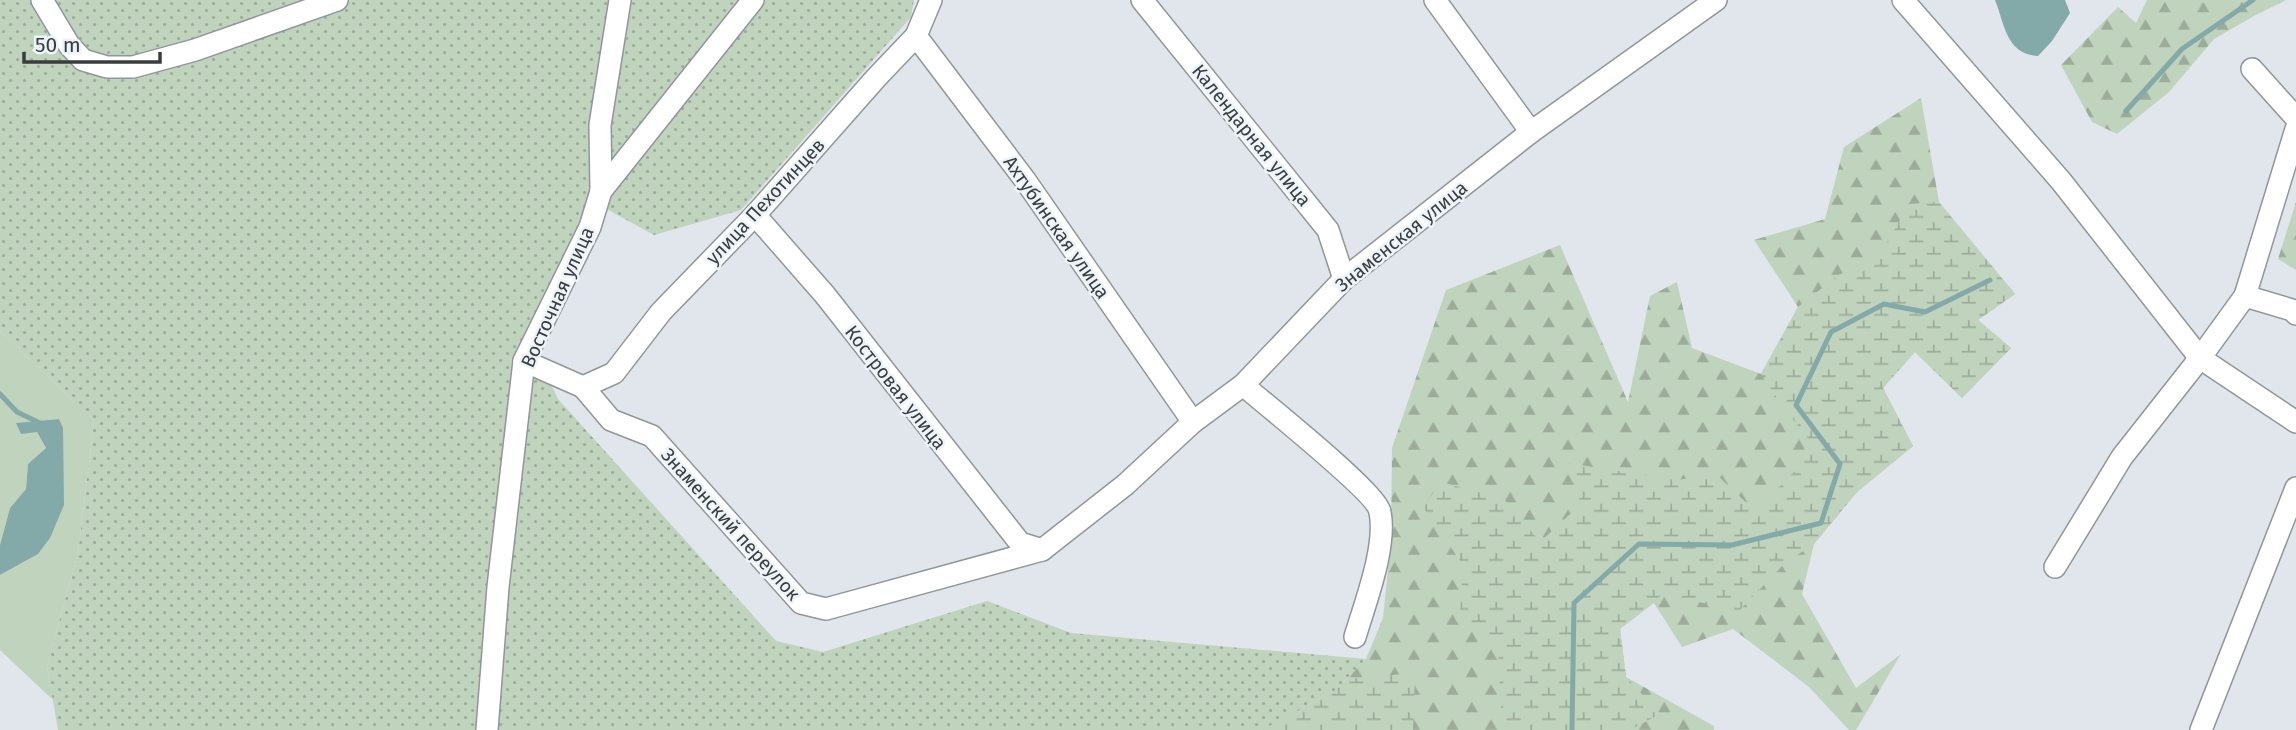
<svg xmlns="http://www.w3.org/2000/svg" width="2296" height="730" viewBox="0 0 2296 730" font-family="'Fira Sans',sans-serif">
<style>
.grass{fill:#c0d3bc}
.forest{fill:url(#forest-firs)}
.wetland{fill:url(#wetland-marsh)}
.garden{fill:url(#garden-dots)}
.water{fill:#83a9a9}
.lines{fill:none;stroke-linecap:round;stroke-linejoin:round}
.stream{stroke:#83a9a9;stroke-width:5}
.minor-casing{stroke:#90969a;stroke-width:24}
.minor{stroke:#fff;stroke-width:21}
.labels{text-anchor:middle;stroke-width:5;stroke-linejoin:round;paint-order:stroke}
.street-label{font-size:19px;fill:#3a3d3e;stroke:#edf4f9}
</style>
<defs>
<pattern id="forest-firs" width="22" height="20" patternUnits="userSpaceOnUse" patternTransform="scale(1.75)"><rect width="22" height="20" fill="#c0d3bc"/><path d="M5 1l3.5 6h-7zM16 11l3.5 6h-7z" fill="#9dac9a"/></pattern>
<pattern id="wetland-marsh" width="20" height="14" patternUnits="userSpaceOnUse" patternTransform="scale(1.75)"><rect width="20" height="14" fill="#c0d3bc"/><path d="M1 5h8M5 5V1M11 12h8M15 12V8" fill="none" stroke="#9dac9a"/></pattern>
<pattern id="garden-dots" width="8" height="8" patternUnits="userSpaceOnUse" patternTransform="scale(1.75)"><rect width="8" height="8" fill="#c0d3bc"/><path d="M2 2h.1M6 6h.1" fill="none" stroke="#9dac9a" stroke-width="1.8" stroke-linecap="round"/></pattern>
</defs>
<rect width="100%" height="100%" fill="#e0e6eb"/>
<!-- grass -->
<path class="grass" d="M0 331 94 421 78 553 47 666 53 700 0 650V575L38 554C46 523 73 447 59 419L42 421 37 432 46 448 28 464 26 489 10 508 0 545Z"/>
<!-- forest -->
<g class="forest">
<path d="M2147 0H2286L2254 16 2214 39 2169 92 2117 134 2092 122 2061 65 2118 7 2136 23Z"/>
<path d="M1921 98 1939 202 2015 294 1978 320 2011 348 1962 398 1915 352 1883 388 1913 446 1857 492 1814 544 1802 594 1856 688 1901 654 1856 730H1849L1809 687 1733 629 1682 647 1654 603 1620 629 1626 677 1714 726V730H1262L1336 690 1366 659 1383 618 1391 541 1392 448 1446 290 1560 245 1628 402 1650 296 1677 282 1692 348 1761 374 1798 307 1754 240 1825 219 1844 147Z"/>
<path d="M2296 202V270L2278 259Z"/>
</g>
<!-- wetland -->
<g class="wetland">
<path d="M1939 202 2015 294 1978 320 2011 348 1962 398 1915 352 1883 388 1913 446 1857 492 1814 544 1786 562 1739 611 1663 594 1620 628 1626 677 1660 714 1630 730H1502L1498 648 1460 616 1463 565 1423 507 1441 482 1504 499 1540 542 1581 504 1568 463 1676 480 1717 475 1755 511 1798 468 1808 438 1783 407 1761 374 1798 307 1840 274 1872 269 1909 204Z"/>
<path d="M1415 673 1413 730H1262L1336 690 1348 679Z"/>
</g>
<!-- garden -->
<path class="garden" d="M0 0H914L911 17 741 210 654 235 592 201 532 344 558 399 776 641 823 652 987 601 1071 633 1366 659 1336 690 1262 730H58L47 666 78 553 94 421 0 331Z"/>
<!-- water -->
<g class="water">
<path d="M1995 0H2065L2070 13 2052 41 2038 56C2006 54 2005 25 1995 0Z"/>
<path d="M59 419 63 428 64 505 50 538 38 554 0 575V545L10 508 26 489 28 464 46 448 37 432 21 434 16 423Z"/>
</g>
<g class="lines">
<!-- stream -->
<g class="stream">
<path d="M2126 111 2182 49 2253 0"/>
<path d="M0 394 17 412 42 424"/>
<path d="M1572 730 1574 603 1639 544 1732 545 1821 523 1840 464 1796 405 1831 332 1884 304 1925 312 1990 280"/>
</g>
<defs>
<g id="minor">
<path d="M42 0 69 45 83 60 107 67H133L195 50 337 0"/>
<path d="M1142 0 1328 230 1344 279"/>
<path d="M1435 0 1531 132"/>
<path d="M1903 0 2061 181 2200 358 2296 422"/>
<path d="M916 36 1025 180 1193 422"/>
<path d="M2252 69 2296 118"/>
<path d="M601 191 600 125 620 0"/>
<path d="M755 215 825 295 1020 543 1042 550"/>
<path d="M2245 296 2296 129"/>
<path d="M524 361 583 387 611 420 652 436 801 603 826 609 1042 550 1125 485 1193 422 1243 385 1344 279 1531 132 1716 0"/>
<path d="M1243 385C1265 404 1377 493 1380 512 1387 547 1365 603 1355 637"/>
<path d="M583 387 614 373 661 312 755 215 876 78 916 36 931 0"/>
<path d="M2055 567 2122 457 2200 358 2245 296 2292 310 2296 314"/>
<path d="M487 730 498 587 524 361 590 227 601 191 753 0"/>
<path d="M2201 730 2296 488"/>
</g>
</defs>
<!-- minor casing -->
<use href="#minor" class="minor-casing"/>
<!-- minor -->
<use href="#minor" class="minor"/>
</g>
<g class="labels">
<!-- street labels -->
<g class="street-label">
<text transform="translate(1252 135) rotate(51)" y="7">Календарная улица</text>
<text transform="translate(765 201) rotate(-47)" y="7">улица Пехотинцев</text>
<text transform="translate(1057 227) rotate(55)" y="7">Ахтубинская улица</text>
<text transform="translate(1401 236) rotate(-39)" y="7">Знаменская улица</text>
<text transform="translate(557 297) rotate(-66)" y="7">Восточная улица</text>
<text transform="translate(896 387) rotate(52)" y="7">Костровая улица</text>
<text transform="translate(731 524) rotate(48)" y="7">Знаменский переулок</text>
</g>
</g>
<!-- scale -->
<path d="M24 52v10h136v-10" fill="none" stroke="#3a3d3e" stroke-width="3.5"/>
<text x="35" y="52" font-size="21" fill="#3a3d3e" stroke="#edf4f9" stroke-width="5" paint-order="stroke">50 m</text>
</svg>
